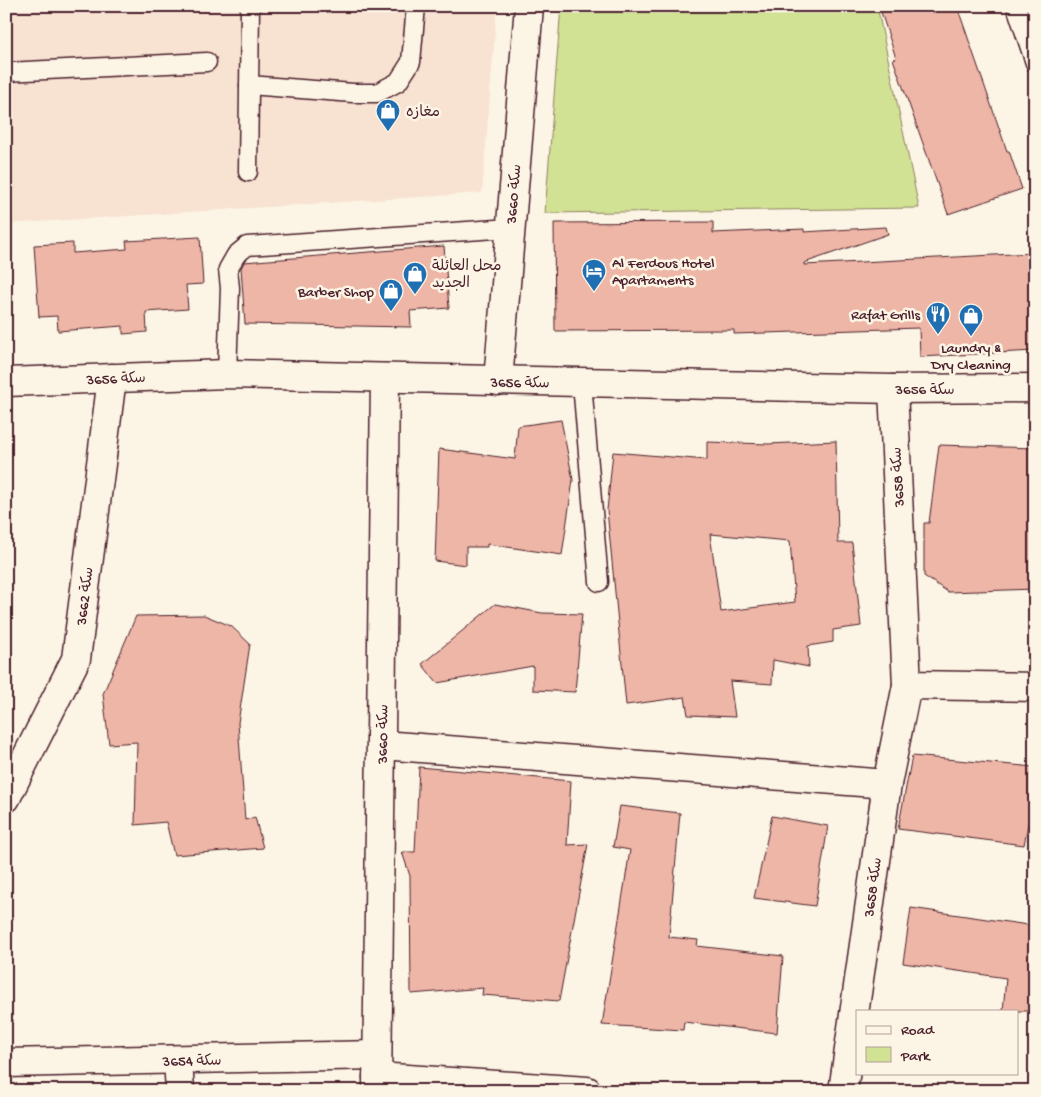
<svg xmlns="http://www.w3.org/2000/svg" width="1041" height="1097" viewBox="0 0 1041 1097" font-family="'Gochi Hand','Playpen Sans Arabic',sans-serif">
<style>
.built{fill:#f8e2d2}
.green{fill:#d2e295;stroke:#8e8060}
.building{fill:#eeb6a6;stroke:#4a1f2b;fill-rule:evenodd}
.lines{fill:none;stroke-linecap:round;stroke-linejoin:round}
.service-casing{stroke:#4a1f2b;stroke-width:21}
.minor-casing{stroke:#4a1f2b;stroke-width:31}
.service{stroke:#fcf5e5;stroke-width:18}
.minor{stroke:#fcf5e5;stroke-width:28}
.labels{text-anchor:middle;stroke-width:5;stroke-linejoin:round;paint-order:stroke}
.poi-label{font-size:15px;fill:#4a1f2b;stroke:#fcf5e5;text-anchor:start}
.street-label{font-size:15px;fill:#4a1f2b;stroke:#fcf5e5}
</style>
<rect width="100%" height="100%" fill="#fcf5e5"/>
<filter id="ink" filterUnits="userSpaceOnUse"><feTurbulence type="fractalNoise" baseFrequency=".02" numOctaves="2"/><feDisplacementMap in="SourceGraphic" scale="10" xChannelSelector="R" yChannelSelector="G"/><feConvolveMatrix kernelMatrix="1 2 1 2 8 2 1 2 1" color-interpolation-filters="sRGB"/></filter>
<g filter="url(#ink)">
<!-- built -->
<path class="built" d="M6 6H497L482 193 6 224Z"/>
<!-- green -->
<path class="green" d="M561 6H877L919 208 545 213Z"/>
<!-- building -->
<g class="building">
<path d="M879 6H957L1007 151H1009L1022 189 948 214 893 59 896 58Z"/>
<path d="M713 222V233L804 229V232L886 227 888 234 804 263V265L1032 253 1035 351 920 357 919 328 734 334V330L555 331 554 223Z"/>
<path d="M200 237 203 284 186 285 188 309 146 312 147 332 123 334V326L58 331 57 316 39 317 34 245 73 243V253L127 249 126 241Z"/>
<path d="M444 246 449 308 410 311 411 327 245 324 241 268 244 262Z"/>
<path d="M561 420 573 480 562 555 487 544V547H466V565L435 561 439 449 515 459 518 426Z"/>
<path d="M836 441 838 543H852L861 626 833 630V642L808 646 809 667 773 660 772 684 730 681 735 717 688 715 685 697 626 705 607 510 613 452 707 460V442L768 444ZM710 534 790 541 795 602 721 612Z"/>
<path d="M939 445 1035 448V589L948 592 924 576V523H929Z"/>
<path d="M495 604 542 613 582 614 575 692 533 690V666L437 683 422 664Z"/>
<path d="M204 615 231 626 250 644 238 723 245 820 255 817 263 848 174 855 166 822 135 825 137 742 109 744 103 694 136 616Z"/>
<path d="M912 756 1035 767V787L1024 845 898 829Z"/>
<path d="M419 767 571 781 567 845 588 844 559 1001 482 995 483 988 411 994 410 876 402 852H415Z"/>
<path d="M620 806 680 813 669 937 698 940 697 946 783 956 777 1033 684 1022 683 1030 602 1025 630 850 613 847Z"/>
<path d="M772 816 828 826 815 906 754 898Z"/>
<path d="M911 908 1035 926V1011H1003L1006 978 903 963Z"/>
</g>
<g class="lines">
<defs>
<g id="service">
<path d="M1016 6 1035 63"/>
<path d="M6 72 207 62"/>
<path d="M249 85 353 93H377L398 82 411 62 416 6"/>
<path d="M248 172 250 6"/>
<path d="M227 374 230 288 228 269 236 255 247 246 511 228"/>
<path d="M582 383 599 582"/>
</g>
<g id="minor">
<path d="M498 381 529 6"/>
<path d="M6 382 227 374 893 389 1035 388"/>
<path d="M907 685 1035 687"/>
<path d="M382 745 887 784"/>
<path d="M6 798 76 659 112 378"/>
<path d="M178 1060 180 1091"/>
<path d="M6 1063 377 1055"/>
<path d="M377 1077 587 1091"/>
<path d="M377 1091 385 378"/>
<path d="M843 1091 887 784 907 685 893 389"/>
</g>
</defs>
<!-- service casing -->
<use href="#service" class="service-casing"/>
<!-- minor casing -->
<use href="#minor" class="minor-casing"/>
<!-- service -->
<use href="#service" class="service"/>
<!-- minor -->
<use href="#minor" class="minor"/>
</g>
</g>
<!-- icons -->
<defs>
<symbol id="shop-pin" viewBox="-11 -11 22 30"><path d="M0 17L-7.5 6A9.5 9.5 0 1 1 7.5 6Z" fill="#1f6fb2" stroke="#fcf5e5"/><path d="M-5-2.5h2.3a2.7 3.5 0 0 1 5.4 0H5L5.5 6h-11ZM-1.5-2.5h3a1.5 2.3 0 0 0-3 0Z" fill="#fff"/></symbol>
<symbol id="hotel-pin" viewBox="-11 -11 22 30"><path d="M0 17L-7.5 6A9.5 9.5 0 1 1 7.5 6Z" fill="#1f6fb2" stroke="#fcf5e5"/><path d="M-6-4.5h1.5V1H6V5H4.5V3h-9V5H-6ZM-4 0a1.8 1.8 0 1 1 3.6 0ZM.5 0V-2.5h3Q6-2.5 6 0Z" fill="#fff"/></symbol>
<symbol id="restaurant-pin" viewBox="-11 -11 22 30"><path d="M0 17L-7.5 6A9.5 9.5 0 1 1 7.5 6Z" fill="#1f6fb2" stroke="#fcf5e5"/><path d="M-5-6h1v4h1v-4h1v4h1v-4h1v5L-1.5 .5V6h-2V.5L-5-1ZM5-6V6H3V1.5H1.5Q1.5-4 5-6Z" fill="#fff"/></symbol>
</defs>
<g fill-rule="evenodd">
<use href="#shop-pin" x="374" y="97" width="28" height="38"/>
<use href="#hotel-pin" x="580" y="257" width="28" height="38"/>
<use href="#shop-pin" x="401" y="260" width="28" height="38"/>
<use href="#shop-pin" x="377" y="277" width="28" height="38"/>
<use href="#restaurant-pin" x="924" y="300" width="28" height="38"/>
<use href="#shop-pin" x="957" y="302" width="28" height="38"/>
</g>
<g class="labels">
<!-- poi labels -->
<g class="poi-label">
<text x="406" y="116">مغازه</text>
<text x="612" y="267">Al Ferdous Hotel<tspan x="612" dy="17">Apartaments</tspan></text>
<text x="432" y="270">محل العائلة<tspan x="432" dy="17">الجديد</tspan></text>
<text x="374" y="296" text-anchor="end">Barber Shop</text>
<text x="920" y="319" text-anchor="end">Rafat Grills</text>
<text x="971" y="352" text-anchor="middle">Laundry &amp;<tspan x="971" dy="17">Dry Cleaning</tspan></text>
</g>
<!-- street labels -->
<g class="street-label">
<text transform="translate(513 194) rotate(-85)" y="5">سكة 3660</text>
<text transform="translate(116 378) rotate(-2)" y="5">سكة 3656</text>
<text transform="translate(520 382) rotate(1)" y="5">سكة 3656</text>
<text x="925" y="394">سكة 3656</text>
<text transform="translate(897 477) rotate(-93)" y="5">سكة 3658</text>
<text transform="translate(84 596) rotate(-83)" y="5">سكة 3662</text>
<text transform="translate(382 734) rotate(-89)" y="5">سكة 3660</text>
<text transform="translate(872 887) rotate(-82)" y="5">سكة 3658</text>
<text transform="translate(192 1060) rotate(-1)" y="5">سكة 3654</text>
</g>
</g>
<!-- margin -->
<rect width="1041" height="1097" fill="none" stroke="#fcf5e5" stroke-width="25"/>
<rect x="12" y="12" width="1016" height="1072" fill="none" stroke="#4a1f2b" stroke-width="2" filter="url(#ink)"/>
<!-- legend -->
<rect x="856" y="1010" width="162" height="65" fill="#fcf5e5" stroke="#b59f9b"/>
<rect x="866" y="1026" width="25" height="8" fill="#fcf5e5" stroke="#b59f9b"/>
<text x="901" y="1034" font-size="15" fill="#4a1f2b">Road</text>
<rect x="866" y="1047" width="25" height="15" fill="#d2e295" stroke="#b59f9b"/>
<text x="901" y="1060" font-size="15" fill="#4a1f2b">Park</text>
</svg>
